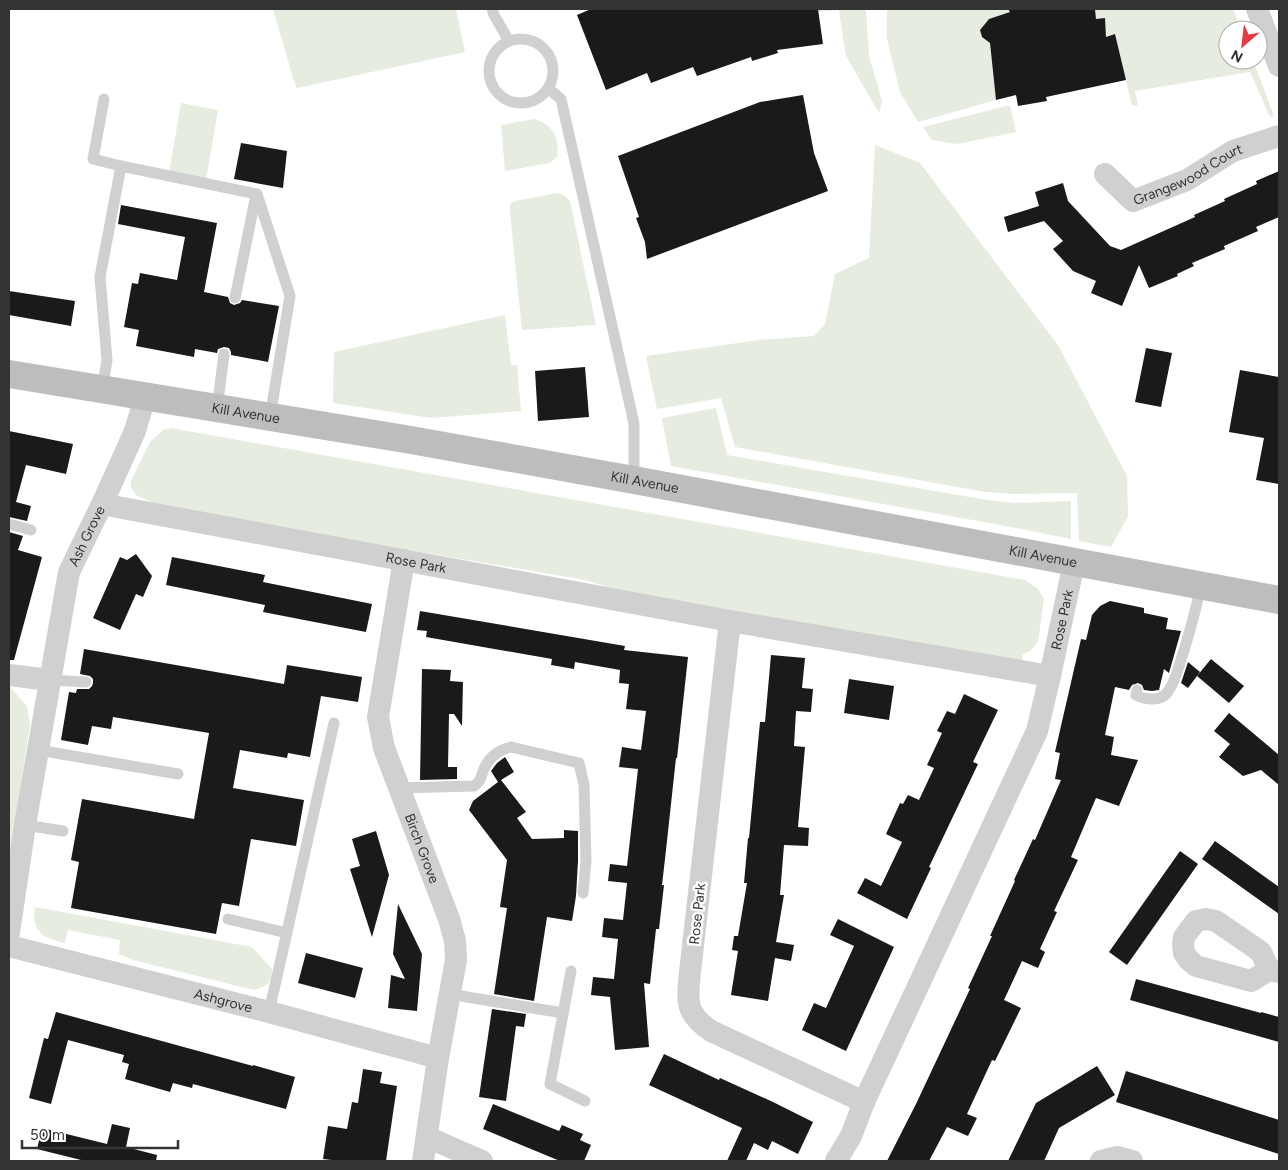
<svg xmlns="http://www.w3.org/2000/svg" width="1288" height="1170" viewBox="0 0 1288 1170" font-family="Figtree,sans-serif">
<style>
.green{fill:#e6ecdf}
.building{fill:#1a1a1a}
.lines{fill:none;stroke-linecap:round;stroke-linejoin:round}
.service{stroke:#d0d0d0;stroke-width:11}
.minor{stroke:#d0d0d0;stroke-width:22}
.secondary{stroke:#bdbdbd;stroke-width:28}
.labels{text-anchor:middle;stroke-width:5;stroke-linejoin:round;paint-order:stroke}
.street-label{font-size:14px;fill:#333;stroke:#fff}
</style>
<rect width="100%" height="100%" fill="#fff"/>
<!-- green -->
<g class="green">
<path d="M273 9H456L465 52 297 88 294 81Z"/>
<path d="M818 9H866L869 56 882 101 879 113 846 56 839 10 818 12Z"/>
<path d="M887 9H1008L1011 14 1002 15 989 19 980 30 982 37 990 43 996 100 918 122 900 92 887 39Z"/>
<path d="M1095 9H1233L1241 30H1228V60H1253L1274 116 1270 117 1250 72 1135 91 1138 105 1132 106 1115 34 1106 37 1105 19H1096Z"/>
<path d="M181 103 218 110 205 186 168 179Z"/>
<path d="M1010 105 1016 132 957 144 932 140 923 127Z"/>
<path d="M535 119C539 121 545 123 549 127 557 134 559 147 557 157L550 163 505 171 501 125Z"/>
<path d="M875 145 920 163 1058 345 1127 476 1128 516 1111 547 1079 541 1077 493 1012 494 985 492 735 447 721 398 657 409 646 356 759 340 814 336 825 324 835 274 869 258Z"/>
<path d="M558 193 565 196 570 201 596 325 522 330 510 212V204L515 201Z"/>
<path d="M505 315 511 365H517L521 411 431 418 333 403 334 352Z"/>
<path d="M716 408 727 455 981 499 1014 503 1071 501V539L1006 526 671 466 662 418Z"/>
<path d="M171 428 1025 580 1037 588 1044 598 1038 642 1030 651 1023 654 1022 662 652 600 585 580 369 543 154 503 136 495 131 487V481L150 442 163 430Z"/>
<path d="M9 686 27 706 30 725 9 861Z"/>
<path d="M35 907 252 947 272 969C272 983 267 986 254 990L133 960 119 954 120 940 68 930 65 943C53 940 39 937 35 923 33 919 35 912 35 907Z"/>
</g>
<!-- building -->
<g class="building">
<path d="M591 9H818L823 44 777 50 778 53 752 61 751 57 697 76 693 67 651 83 647 73 606 90 577 15Z"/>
<path d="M1008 9H1095L1096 19 1105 18 1106 37 1115 34 1126 80 1046 97 1047 101 1018 106 1016 95 996 100 990 43 982 37 980 30 989 19 1010 12Z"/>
<path d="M803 95 814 153 828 191 647 259 645 242 636 218 639 217 618 156 760 102Z"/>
<path d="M241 143 287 151 283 188 234 179Z"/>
<path d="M1279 171V217L1256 227 1258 231 1224 246 1225 249 1192 263 1194 266 1177 274 1178 276 1149 288 1139 265 1122 306 1091 293 1096 281 1073 271 1053 249 1063 241 1044 221 1008 232 1004 217 1039 206 1035 192 1063 183 1068 201 1110 246 1121 250 1195 217 1194 215 1225 201 1224 199 1257 184 1256 181Z"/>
<path d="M121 205 217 223 204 292 228 297 230 303 234 305 240 303 242 300 279 306 268 362 231 355V352L229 348 224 347 218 349 217 353 195 349 194 357 136 346 139 330 124 327 132 283 138 284 140 273 177 280 185 237 118 224Z"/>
<path d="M9 291 75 301 71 326 9 315Z"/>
<path d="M1146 348 1172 353 1161 407 1135 402Z"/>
<path d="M585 367 589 417 538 421 535 371Z"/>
<path d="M1240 370 1279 377V484L1256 480 1264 438 1229 432Z"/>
<path d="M9 431 73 444 66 474 26 465 16 502 31 506 27 521 9 517Z"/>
<path d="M9 532 23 536 18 550 42 557 14 660H9Z"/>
<path d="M136 554 152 576 143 597 136 594 120 630 93 618 120 557 127 560Z"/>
<path d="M172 557 265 575 263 582 372 604 366 632 263 612 265 605 166 585Z"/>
<path d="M1110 601 1144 608V613L1168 618 1166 629 1181 631 1169 673 1164 669 1159 690 1152 691 1144 690 1142 685 1138 683 1132 685 1129 690 1115 687 1105 735 1114 737 1111 755 1138 760 1119 806 1096 798 1071 857 1078 860 1054 911 1057 912 1040 949 1045 952 1038 968 1022 961 1004 1000 1021 1008 995 1061 992 1060 967 1114 977 1118 968 1136 947 1127 929 1161H887L916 1104 970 989 968 988 992 936H990L1015 881 1014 880 1033 839 1035 840 1061 780 1055 779 1060 753 1055 752 1081 639 1086 640 1092 615 1100 606Z"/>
<path d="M420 611 625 646 624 650 688 657 677 758H676L666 850 662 885H664L659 929H656L650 984 644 983 649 1047 615 1050 610 997 591 995 593 977 614 979 618 939 602 937 604 918 623 920 627 883 608 881 610 864 627 866 638 769 619 767 622 747 641 750 646 711 626 709 629 684 619 683 620 670 575 662 574 669 551 665 552 659 426 637 427 631 417 630Z"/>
<path d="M84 649 284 684 287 665 362 677 358 702 321 696 310 757 288 753 287 758 240 750 233 788 304 800 296 846 251 839 239 906 222 903 216 934 71 908 79 862 71 860 82 799 194 819 209 733 113 717 111 729 92 726 88 745 61 740 69 692 76 693 77 689H89L92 686 93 683V679L90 676 80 674Z"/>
<path d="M771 655 805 658 802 688 813 689 811 712 796 711 794 746 805 747 798 827 809 828 808 846 784 845 780 895H784L776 942 794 945 791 961 775 958 768 1001 731 995 738 951 732 950 734 936H738L747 883H744L748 838H749L760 722H765Z"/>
<path d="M1211 659 1244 686 1229 703 1197 676Z"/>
<path d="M1188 662 1200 672 1188 688 1181 683Z"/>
<path d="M422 669 451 670 450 681 463 682 462 726 454 714H449L448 767H457V779L420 780Z"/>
<path d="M849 679 894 686 889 720 844 713Z"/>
<path d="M964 694 998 710 973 762 978 764 929 867 931 868 907 919 857 893 865 878 881 886 902 842 886 834 900 803 903 804 908 795 919 800 934 768 927 765 942 733 937 731 947 711 955 714Z"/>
<path d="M1229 713 1279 755V785L1261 770 1243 776 1219 757 1230 744 1214 731Z"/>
<path d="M505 757 514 772 501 780 526 812 517 818 532 839 564 838V830L578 831V861L576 896 572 921 547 917 534 1001 494 994 507 908 500 907 507 860 469 810 473 801 498 782 491 771 497 763Z"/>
<path d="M376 831 389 875 372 937 350 869 360 866 352 839Z"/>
<path d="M1215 841 1279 887V914L1202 859Z"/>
<path d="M1180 851 1198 864 1127 965 1109 952Z"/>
<path d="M398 904 422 954 417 1011 388 1008 391 975 405 979 393 954Z"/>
<path d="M838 919 894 947 846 1051 802 1030 814 1003 826 1008 854 946 830 935Z"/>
<path d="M306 953 363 968 355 998 298 983Z"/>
<path d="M1136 979 1261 1013V1012L1279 1017V1042L1130 1000Z"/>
<path d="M492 1009 526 1014 524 1027 516 1026 506 1101 479 1097Z"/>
<path d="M56 1012 253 1066V1065L295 1077 286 1109 193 1084 192 1088 173 1083 170 1092 125 1079 129 1064 122 1062 124 1055 68 1040 51 1104 29 1098 44 1038 48 1039Z"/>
<path d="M664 1054 719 1080 720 1078 773 1102 813 1122 798 1154 772 1141 768 1150 754 1143 746 1161H727L742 1128 649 1085Z"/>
<path d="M1097 1066 1115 1095 1059 1128 1044 1161H1008L1036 1103Z"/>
<path d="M363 1069 382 1072 380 1083 397 1086 386 1161H340L323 1159 328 1126 347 1129 352 1102 358 1103Z"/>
<path d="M1126 1071 1279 1120V1154L1116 1102Z"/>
<path d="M493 1104 559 1131 562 1125 583 1134 580 1140 591 1145 584 1161H560L483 1129Z"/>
<path d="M112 1124 130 1128 126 1147 157 1155 156 1161H85L37 1149 42 1128 107 1144Z"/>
</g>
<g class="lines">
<!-- service -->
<g class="service">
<path d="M492 9 494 15 509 41"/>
<circle cx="521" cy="71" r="32"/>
<path d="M549 89 561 99 633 419 634 425V480"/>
<path d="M104 99 93 159 121 166"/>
<path d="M235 298 256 195"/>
<path d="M102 390 107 360 100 277 121 166 257 194 290 296 270 417"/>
<path d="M217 409 224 354"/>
<path d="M9 524 31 530"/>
<path d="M50 680 86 682"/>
<path d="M1137 690 1136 695C1145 700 1159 701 1166 694 1173 687 1176 675 1179 666 1188 639 1195 613 1201 586"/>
<path d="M38 750 178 774"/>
<path d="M399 788 474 786C482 780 480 778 484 769 489 757 498 750 511 747L579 763 584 785 586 861 583 893"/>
<path d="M25 825 63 831"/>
<path d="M228 919 287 933"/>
<path d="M571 971 550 1084 585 1101"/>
<path d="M449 994 563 1013"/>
<path d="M269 1012 334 723"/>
</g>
<!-- minor -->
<g class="minor">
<path d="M1257 9 1279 66"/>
<path id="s1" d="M1105 174 1133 201 1187 180 1233 151 1279 136"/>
<path id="s2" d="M103 502 112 506 730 621 1050 676"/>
<path id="s3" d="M404 560 378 717 384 748 449 919 455 941 456 960 438 1058 423 1161"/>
<path d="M730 621 690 972C687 1002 685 1013 711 1031L864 1102"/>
<path d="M9 675 50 680"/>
<path id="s4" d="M9 933 25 825 69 572 103 502 135 431 145 397"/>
<path id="s5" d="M9 946 269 1012 438 1058"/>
<path d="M1269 970 1261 952 1216 921 1206 919 1196 921 1184 937 1183 944 1184 953 1189 960 1196 966 1251 981 1269 970 1279 972"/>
<path d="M427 1137 482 1161"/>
<path id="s6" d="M836 1161 851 1136 864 1102 1037 731 1050 676 1074 563"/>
<path d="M1101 1161 1117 1157 1132 1161"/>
</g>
<!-- secondary -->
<path class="secondary" id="s7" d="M9 374 411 440 634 480 1279 600"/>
</g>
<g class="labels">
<!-- street labels -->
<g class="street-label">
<text dy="5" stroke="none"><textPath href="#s1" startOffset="100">Grangewood Court</textPath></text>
<text dy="5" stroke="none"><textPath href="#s7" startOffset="240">Kill Avenue</textPath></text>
<text dy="5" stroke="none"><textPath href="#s7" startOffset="645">Kill Avenue</textPath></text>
<text dy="5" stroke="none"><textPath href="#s4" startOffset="406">Ash Grove</textPath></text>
<text dy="5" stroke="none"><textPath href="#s7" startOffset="1050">Kill Avenue</textPath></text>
<text dy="5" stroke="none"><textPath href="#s2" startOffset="319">Rose Park</textPath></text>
<text dy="5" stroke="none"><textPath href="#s6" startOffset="589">Rose Park</textPath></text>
<text dy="5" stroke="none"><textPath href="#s3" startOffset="298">Birch Grove</textPath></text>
<text transform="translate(697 914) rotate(-84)" y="5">Rose Park</text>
<text dy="5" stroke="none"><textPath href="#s5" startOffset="221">Ashgrove</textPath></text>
</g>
</g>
<!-- border -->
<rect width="1288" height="1170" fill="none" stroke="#333333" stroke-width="20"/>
<!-- north arrow -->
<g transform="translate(1243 45) rotate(208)"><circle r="24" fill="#ffffff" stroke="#adadad"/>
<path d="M0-4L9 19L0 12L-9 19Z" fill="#e63946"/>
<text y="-8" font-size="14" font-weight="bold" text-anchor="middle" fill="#333333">N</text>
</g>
<!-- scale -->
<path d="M22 1140v8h156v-8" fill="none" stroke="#333333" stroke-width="2.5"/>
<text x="30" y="1140" font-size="15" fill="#333333" stroke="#ffffff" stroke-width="4" paint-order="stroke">50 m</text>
</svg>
